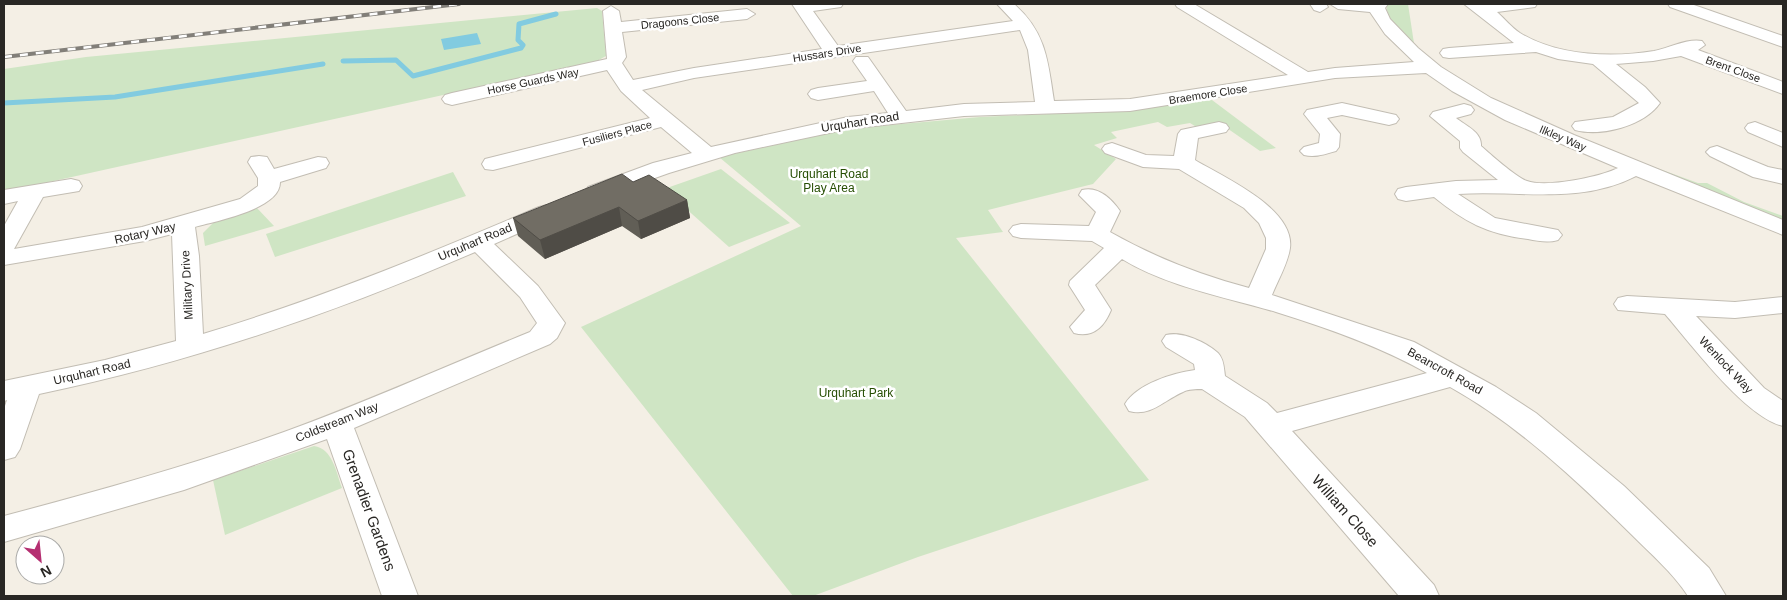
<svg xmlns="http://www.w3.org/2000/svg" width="1787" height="600" viewBox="0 0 1787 600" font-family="Helvetica,sans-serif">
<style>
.green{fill:#cfe5c4}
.water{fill:#82cbe0}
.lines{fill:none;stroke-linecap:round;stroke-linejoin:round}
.stream{stroke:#82cbe0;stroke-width:5}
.minor-casing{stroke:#c2bdb3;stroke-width:2}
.minor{fill:#fff;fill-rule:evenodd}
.rail-casing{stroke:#827f79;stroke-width:4}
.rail{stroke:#fff;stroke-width:2.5;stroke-dasharray:8;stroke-linecap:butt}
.wall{fill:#615e56}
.shaded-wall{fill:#4f4c46}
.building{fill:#716d64;stroke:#4f4c46}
.labels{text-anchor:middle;stroke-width:5;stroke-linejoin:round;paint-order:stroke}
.far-street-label{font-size:11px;fill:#292724;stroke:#fff}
.street-label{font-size:12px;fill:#292724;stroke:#fff}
.park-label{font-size:12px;fill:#264e03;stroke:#fff}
.near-street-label{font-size:15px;fill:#292724;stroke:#fff}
</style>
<rect width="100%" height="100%" fill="#f4efe5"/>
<!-- green -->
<g class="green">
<path d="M1386 4H1408L1415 50 1389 21Z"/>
<path d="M597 8 602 11 606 56 597 61 4 192V69L86 57Z"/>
<path d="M1212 100 1276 148 1260 151 1221 124 1198 128 1190 123 1167 127 1158 122 1111 132 1117 138 1094 145 1116 159 1093 184 988 210 1003 232 956 238 1149 480 918 557 813 596H793L581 327 801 226 719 157 872 124 879 126 980 117 1115 111Z"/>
<path d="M1643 163 1698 183H1707L1744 202 1783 216V221Z"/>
<path d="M721 169 790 223 729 247 664 189Z"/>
<path d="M453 172 466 196 275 257 266 234Z"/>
<path d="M256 207 274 226 205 246 203 233 215 221Z"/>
<path d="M314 446C333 449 336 472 342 488L225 535 213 480Z"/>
</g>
<!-- water -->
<path class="water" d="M477 33 481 44 444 50 441 39Z"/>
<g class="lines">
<!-- stream -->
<g class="stream">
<path d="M343 61 396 60 413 76 521 48 523 45 518 40 519 24 556 14"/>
<path d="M4 103 115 97 323 64"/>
</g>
<defs>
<g id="minor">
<path d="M792 4H843L841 7 813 11 838 46 1013 21 997 4H1014C1046 32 1048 61 1054 101L1130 99 1288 75 1177 7 1175 4H1194L1308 72 1335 68 1414 62 1385 34 1370 12 1338 9 1330 4H1388L1385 8 1390 19 1418 48 1441 67 1491 98 1574 135 1783 220V235L1636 176C1580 205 1519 190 1458 194L1495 218 1558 230 1562 235 1558 240C1548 243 1538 241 1528 239 1487 234 1465 222 1434 197L1406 201 1398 199 1395 194 1398 189 1406 187 1456 181 1498 180 1463 152 1460 148V141L1430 116 1433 112 1464 104 1471 106 1474 110 1471 114 1456 118C1466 126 1482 132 1481 146 1490 154 1517 178 1527 181 1546 188 1600 177 1618 168L1505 120 1452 91 1426 73 1335 78 1130 111 964 116 848 129 735 153 669 173 596 199 588 197 585 192 588 187 653 163 692 153 661 127 493 170 485 169 482 164 485 159 650 118 621 91 607 70 452 105 445 103 442 99 445 95 452 93 607 59 603 11 611 6 619 11 621 22 747 9 755 14 747 19 622 32 626 57 622 63 633 80 694 68 822 49ZM1020 30 1028 50 1035 102 964 104 906 111 868 57H856L853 61 867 81 818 88 811 90 808 94 811 98 818 100 874 91 888 113 848 117 711 147 642 90 694 78Z"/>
<path d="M1310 4H1326L1328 7 1320 12 1314 10Z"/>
<path d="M1464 4H1537L1535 7 1497 12C1505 19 1511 27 1520 33 1557 56 1612 58 1654 51 1669 48 1688 38 1702 41L1705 45 1698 50 1783 82V94L1681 56 1653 61 1616 64 1645 87 1660 103C1644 126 1601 137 1575 130L1572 126 1575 122 1613 117 1639 103 1593 64 1558 59 1536 52 1449 58 1443 57 1440 53 1443 49 1449 48 1514 43Z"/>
<path d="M1668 4H1691L1783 36V47L1670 7Z"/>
<path d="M1342 103 1396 115 1399 119 1396 123 1389 125 1342 115 1327 118 1340 134 1339 147 1336 151C1325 154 1315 158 1304 155L1300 151 1304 147 1319 143 1320 134 1304 114 1307 110Z"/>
<path d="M1219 122 1226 124 1229 128 1226 132 1198 138 1195 160C1223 177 1295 208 1290 248 1288 263 1278 280 1272 295L1414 342 1496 387 1536 413 1624 486 1709 568 1726 596H1688C1673 573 1651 554 1631 534 1576 480 1518 425 1450 387L1292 431 1434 585 1439 596H1399L1245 417 1202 389C1196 389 1188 389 1183 392 1164 400 1151 417 1129 411L1125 404C1137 384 1173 373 1195 370L1194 364 1166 347 1162 341 1166 335C1182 331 1206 342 1218 353 1224 359 1224 369 1225 376L1267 403 1277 413 1427 373C1381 347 1328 328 1276 312 1225 297 1168 287 1122 259L1095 285 1111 310C1104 327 1093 338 1074 333L1070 327 1085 310 1069 285 1070 281 1104 248 1092 241 1021 238 1013 236 1009 231 1013 226 1021 224 1089 226 1096 212 1079 195 1082 190C1098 186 1111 198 1120 211L1110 232C1154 257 1200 275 1249 288L1266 249V238L1259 223 1244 208 1179 169 1143 167 1105 153 1102 149 1105 145 1112 143 1146 155 1174 156 1178 134 1181 130Z"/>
<path d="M1755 122 1783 133V147L1748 132 1745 128 1748 124Z"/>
<path d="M1717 146 1768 167 1783 170V184L1753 177 1710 156 1706 152 1710 148Z"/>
<path d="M259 156 267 157 274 169 318 157 326 158 329 163 326 168 280 182C281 209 216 221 195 227L199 256 203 334C319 299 429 254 539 207L547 205 555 207 559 212 555 217 494 244 538 286 565 323 557 338 550 344 354 428 418 596H382L327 439 184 490 4 542V516C98 491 192 465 284 432 367 402 448 365 530 332L537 323 520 297 475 252C335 313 189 363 39 394L20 449 15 457 4 460V409L7 400 4 401V381L105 360 176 341 172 234 145 241 4 265V226L18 201 4 204V190L71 179 79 181 82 186 79 191 43 197 14 249 142 227 240 199 258 186V178L248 162 251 157Z"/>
<path d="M1627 296 1735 302 1783 297V313L1735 318 1696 316 1764 388 1783 401V426C1745 417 1692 345 1665 314L1618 310 1614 304 1618 298Z"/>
</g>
</defs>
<!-- minor casing -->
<use href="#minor" class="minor-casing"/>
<!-- minor -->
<use href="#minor" class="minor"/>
<defs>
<path id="rail" d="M4 57 459 4"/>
</defs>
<!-- rail casing -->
<use href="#rail" class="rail-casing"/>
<!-- rail -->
<use href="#rail" class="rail"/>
</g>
<!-- wall -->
<path class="wall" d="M687 200 690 218 641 239 622 226 545 259 518 236 513 218Z"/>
<!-- shaded-wall -->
<g class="shaded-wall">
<path d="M687 200 690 218 641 239 638 221Z"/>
<path d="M619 207 622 226 545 259 540 240Z"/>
</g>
<!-- building -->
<path class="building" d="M622 174 633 182 649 175 687 200 638 221 619 207 540 240 513 218Z"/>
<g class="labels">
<!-- far-street labels -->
<g class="far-street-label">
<text transform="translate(680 21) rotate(-6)" y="4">Dragoons Close</text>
<text transform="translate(827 53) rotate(-9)" y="4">Hussars Drive</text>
<text transform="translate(1733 69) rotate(20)" y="4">Brent Close</text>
<text transform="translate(533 81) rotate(-12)" y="4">Horse Guards Way</text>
<text transform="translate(1208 94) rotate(-9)" y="4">Braemore Close</text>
<text transform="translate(617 133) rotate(-15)" y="4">Fusiliers Place</text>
<text transform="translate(1563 138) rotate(23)" y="4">Ilkley Way</text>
</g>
<!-- street labels -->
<g class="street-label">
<text transform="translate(860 122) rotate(-9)" y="4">Urquhart Road</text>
<text transform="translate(145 233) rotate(-13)" y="4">Rotary Way</text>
<text transform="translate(475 242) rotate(-23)" y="4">Urquhart Road</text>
<text transform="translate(187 285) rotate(-93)" y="4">Military Drive</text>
<text transform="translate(1726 365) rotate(47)" y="4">Wenlock Way</text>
<text transform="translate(1445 371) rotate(29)" y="4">Beancroft Road</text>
<text transform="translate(92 372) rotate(-13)" y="4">Urquhart Road</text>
<text transform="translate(337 422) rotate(-22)" y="4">Coldstream Way</text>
</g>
<!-- park labels -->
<g class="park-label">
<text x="829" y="178">Urquhart Road<tspan x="829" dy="14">Play Area</tspan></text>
<text x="856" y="397">Urquhart Park</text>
</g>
<!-- near-street labels -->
<g class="near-street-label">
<text transform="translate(369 510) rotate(70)" y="5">Grenadier Gardens</text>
<text transform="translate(1345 511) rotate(48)" y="5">William Close</text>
</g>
</g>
<!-- border -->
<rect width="1787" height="600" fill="none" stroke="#292724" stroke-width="10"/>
<!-- north arrow -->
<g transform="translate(40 560) rotate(153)"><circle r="24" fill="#ffffff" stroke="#a9a9a7"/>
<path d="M0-4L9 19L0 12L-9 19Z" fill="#b52f71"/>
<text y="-8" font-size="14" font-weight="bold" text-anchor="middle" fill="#292724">N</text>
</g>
</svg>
